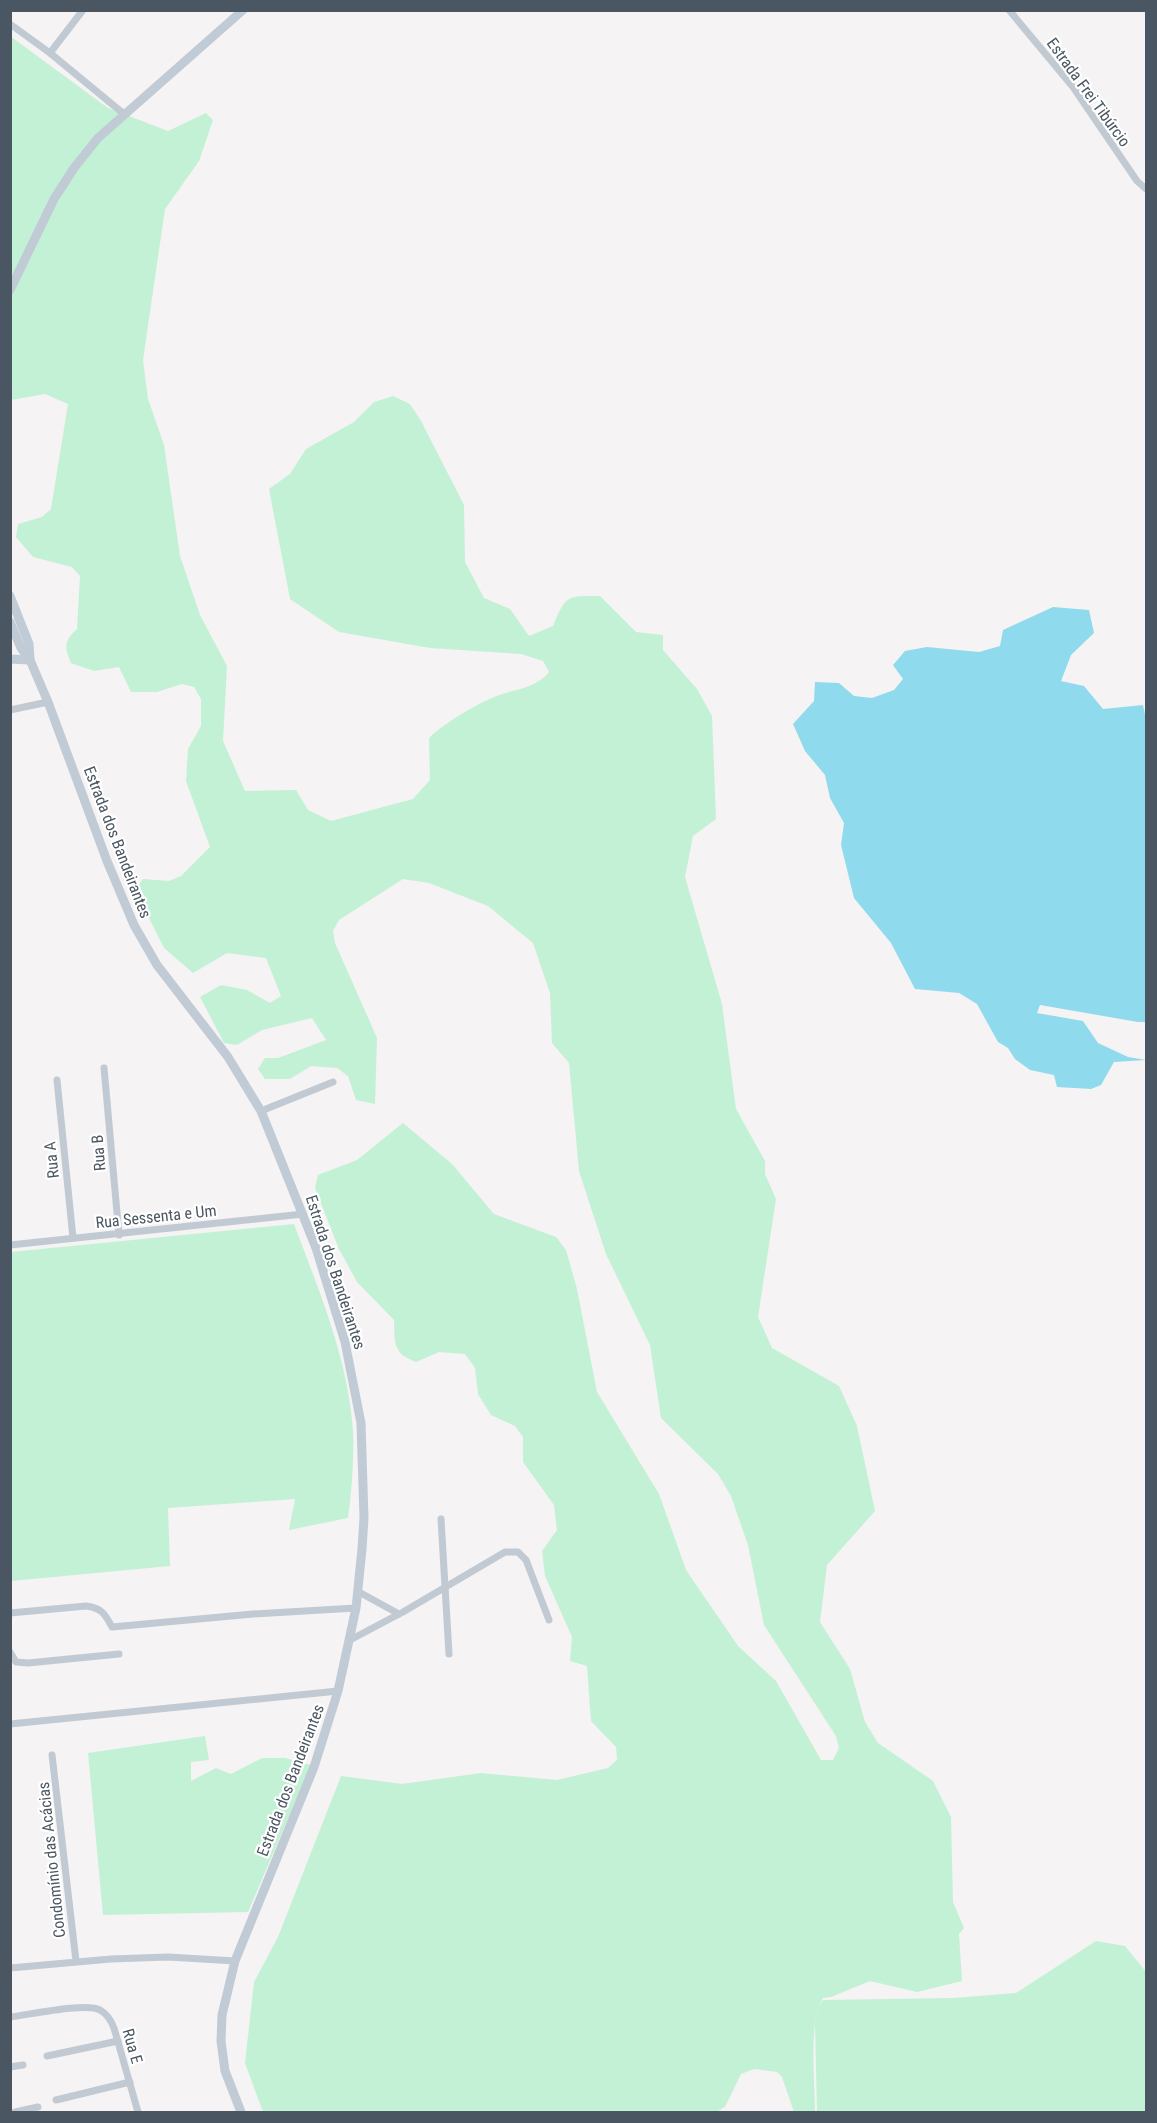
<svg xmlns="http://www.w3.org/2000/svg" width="1157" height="2123" viewBox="0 0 1157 2123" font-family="'Roboto Condensed',sans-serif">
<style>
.green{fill:#c3f1d5}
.water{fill:#90daee}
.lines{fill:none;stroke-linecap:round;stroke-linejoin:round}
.minor{stroke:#c1cad2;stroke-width:7}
.secondary{stroke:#c1cbd6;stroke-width:9}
.labels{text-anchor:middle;stroke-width:4.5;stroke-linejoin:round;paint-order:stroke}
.street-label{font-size:16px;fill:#4a5661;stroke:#fff}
</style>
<rect width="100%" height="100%" fill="#f5f3f3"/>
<!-- green -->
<g class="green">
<path d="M10 36 108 108 168 131 206 113 213 120 199 161 165 209 143 360 148 399 164 445 180 556 200 615 227 666 223 741 245 791 296 790 308 810 331 821 413 799 430 780 429 738C443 724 475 705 494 697 513 689 536 689 549 672L543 661 521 654 430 648 339 632 290 599 269 489 290 474 306 449 354 422 374 402 393 396 410 404 421 421 464 505 465 562 484 598 510 609 529 636 553 626C566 595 566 596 600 596L636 632 663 635V650L697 689 712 716 716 819 693 836 685 877 722 1004 736 1109 765 1161V1174L776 1199 758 1317 772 1348 839 1386 857 1426 875 1511 827 1565 820 1622 850 1669 865 1722 878 1743 933 1781 951 1817 953 1902 964 1928 959 1934 962 1981 917 1992 870 1981 831 1997 823 1998C808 2020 815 2084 815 2112H794L782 2077 777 2072 754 2069 741 2074 725 2107 716 2112H263L245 2063 254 1982 278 1937 341 1776 402 1784 481 1773 557 1780 608 1768 617 1760 616 1747 591 1721 587 1666 570 1661 572 1637 545 1576 542 1551 557 1530 554 1505 523 1462V1437L515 1426 491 1415 478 1394 475 1368 465 1354 439 1352 416 1362C392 1353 395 1343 394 1320L357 1282 339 1249 315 1188 318 1175 357 1160 403 1123 452 1164 494 1214 556 1237 566 1250 577 1289 597 1392 659 1494 686 1570 738 1646 776 1681 821 1760H833L839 1748 836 1736 764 1625 748 1545 731 1496 718 1474 661 1418 650 1345 606 1254 579 1171 569 1063 552 1043 550 993 533 943 488 906 429 883 403 879 339 920 333 931 335 943 377 1038 375 1104 356 1100 348 1076 337 1068 311 1066 290 1079H265L258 1069 265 1058H278L326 1040 312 1018 262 1030 237 1045 224 1043 200 997 221 985 247 990 270 1003 281 996 266 958 227 953 193 973 164 948 135 890 143 879 169 881 181 876 210 847 186 781 188 749 201 726V699L194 687 182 684 157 692H131L119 667 94 671 71 663C64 647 64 641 77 629L80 576 72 567 33 557 16 537 18 524 42 517 51 509 68 404 45 394 11 400Z"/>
<path d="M294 1224C319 1291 348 1358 353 1431 354 1460 352 1489 348 1518L289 1530 295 1499 168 1508 170 1566 11 1581V1252Z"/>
<path d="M205 1736 209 1760 191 1762V1781L216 1768 231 1774 262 1758H285L311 1765 248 1912 103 1915 88 1753Z"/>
<path d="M1096 1941 1125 1946 1146 1972V2112H817L815 2023 818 2007 823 2000 954 1998 1016 1993Z"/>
</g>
<!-- water -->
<path class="water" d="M1053 607 1089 610 1094 633 1071 655 1061 681 1084 686 1103 709 1143 705 1146 719V1022H1138L1040 1005 1037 1013 1083 1021 1098 1043 1128 1057 1146 1060 1114 1062 1101 1085 1091 1089 1057 1087 1054 1075 1030 1070 1015 1059 1008 1048 998 1042 977 1004 959 993 915 989 891 943 854 898 841 845 844 823 830 798 825 775 805 751 793 724 814 701 815 682 839 683 854 696 872 698 894 690 903 679 893 665 905 651 927 647 979 652 1000 646 1003 630Z"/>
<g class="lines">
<!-- minor -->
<g class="minor">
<path d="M1009 10 1073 87 1137 181 1146 189"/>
<path d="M10 24 50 53 124 114"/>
<path d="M50 53 83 10"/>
<path d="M10 710 48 702"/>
<path d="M104 1068 119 1235"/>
<path d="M57 1080 73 1238"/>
<path d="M261 1111 333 1082"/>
<path d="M10 1245 303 1214"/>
<path d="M441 1519 449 1654"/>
<path d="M359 1592 399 1614"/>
<path d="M403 1612 505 1552H518L526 1560 549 1620"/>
<path d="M10 1613 86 1606C102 1608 105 1614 112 1627L253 1614 356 1608"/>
<path d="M350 1640 399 1614"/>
<path d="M10 1652 16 1662 28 1663 119 1654"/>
<path d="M10 1724 338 1691"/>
<path d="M52 1755 76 1961"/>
<path d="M10 1968 111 1959 168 1957 235 1961"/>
<path d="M10 2017C28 2015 87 2002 100 2010 107 2014 111 2020 114 2028L138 2112"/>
<path d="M47 2056 118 2041"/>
<path d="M10 2067 23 2065"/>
<path d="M56 2100 130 2082"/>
<path d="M15 2112 38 2107"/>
</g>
<!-- secondary -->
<g class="secondary">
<path d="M10 290 54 199 74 168 98 138 243 10"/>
<path d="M10 596 29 644 30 660"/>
<path d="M10 622 21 648 30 660 48 702 107 861 134 925 157 965 228 1057 261 1111 316 1248 345 1342 361 1423 364 1518 362 1549 356 1608 338 1691 314 1767 235 1961 222 2015 221 2041 225 2071 241 2112"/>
<path d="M10 659 30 660"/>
</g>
</g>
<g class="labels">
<!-- street labels -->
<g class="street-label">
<text transform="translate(1089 92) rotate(54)" y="6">Estrada Frei Tibúrcio</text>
<text transform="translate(118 842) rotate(69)" y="6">Estrada dos Bandeirantes</text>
<text transform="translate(98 1153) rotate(-95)" y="6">Rua B</text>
<text transform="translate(51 1160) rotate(-96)" y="6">Rua A</text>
<text transform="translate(156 1216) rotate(-6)" y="6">Rua Sessenta e Um</text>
<text transform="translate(336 1272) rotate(72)" y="6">Estrada dos Bandeirantes</text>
<text transform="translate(290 1780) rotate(-69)" y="6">Estrada dos Bandeirantes</text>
<text transform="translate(51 1860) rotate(-96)" y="6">Condomínio das Acácias</text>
<text transform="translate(133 2046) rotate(74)" y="6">Rua E</text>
</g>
</g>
<!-- border -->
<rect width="1157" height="2123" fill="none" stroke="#4a5661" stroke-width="24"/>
</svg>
